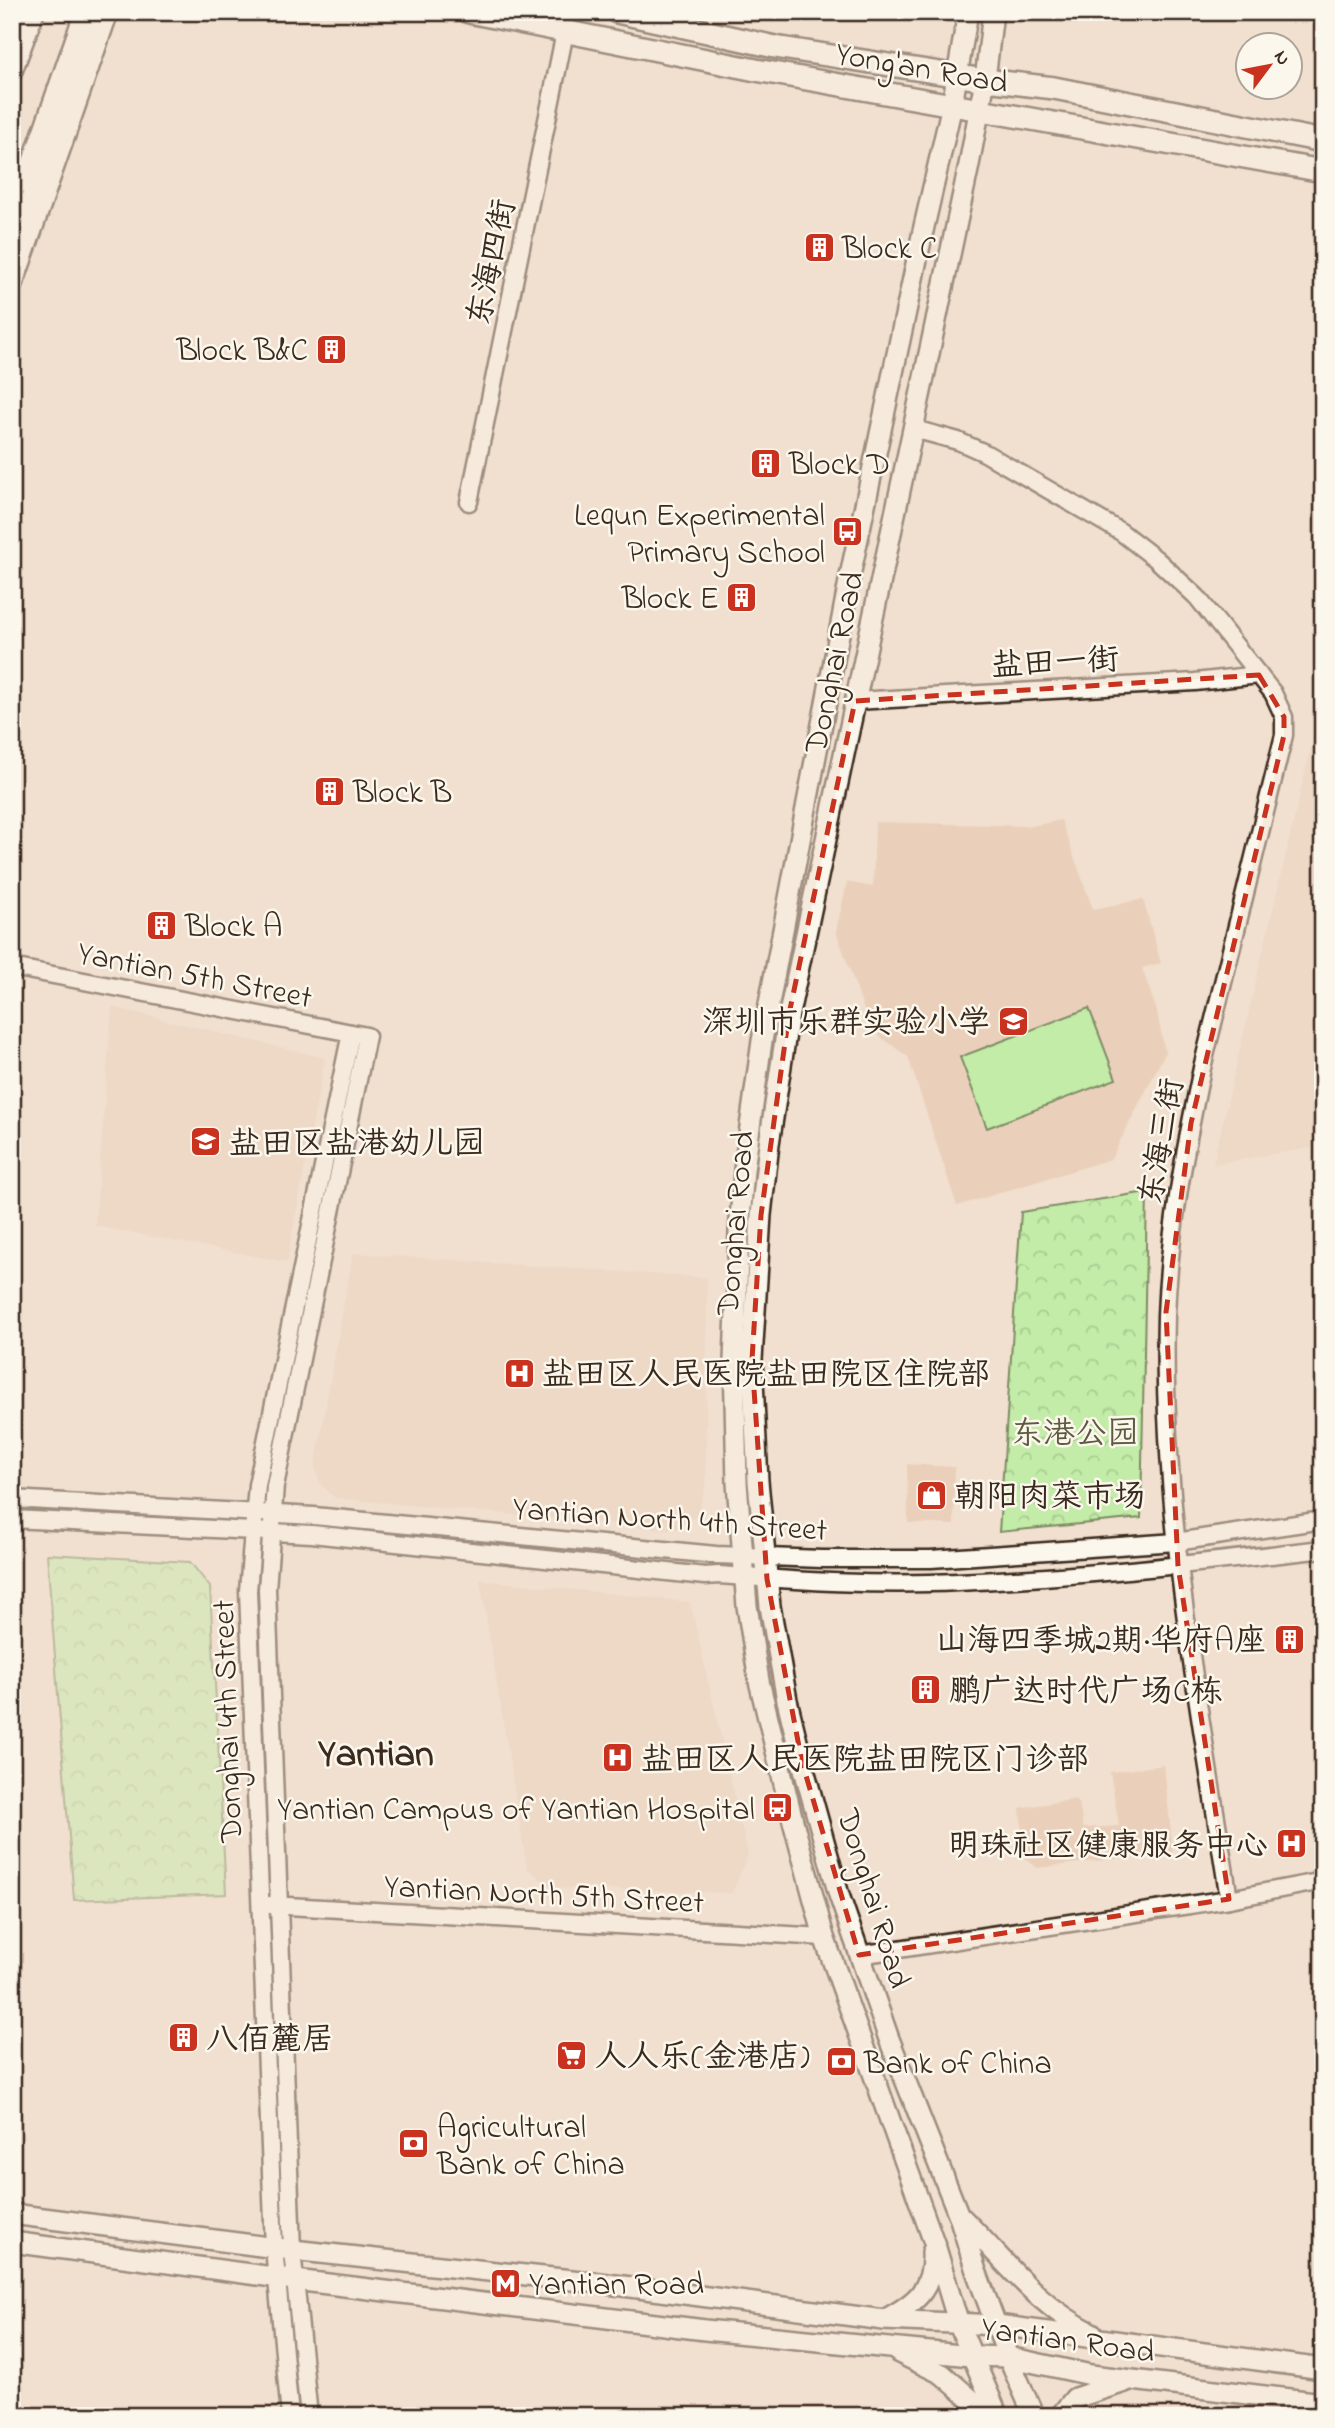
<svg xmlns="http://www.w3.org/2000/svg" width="1335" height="2428" viewBox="0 0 1335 2428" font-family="'Indie Flower','LXGW WenKai TC',sans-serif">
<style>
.built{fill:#ead0bb}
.park{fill:url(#park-crowns);stroke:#7e8b63;stroke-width:2}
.pitch{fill:#c2eca8;stroke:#7e8b63;stroke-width:2}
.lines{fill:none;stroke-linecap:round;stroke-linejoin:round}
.minor-casing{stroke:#3b2a1e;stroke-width:21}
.tertiary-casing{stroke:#3b2a1e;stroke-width:24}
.secondary-casing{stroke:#3b2a1e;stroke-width:26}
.minor{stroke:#fbf7ec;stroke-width:16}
.tertiary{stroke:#fbf7ec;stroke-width:19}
.secondary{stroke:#fbf7ec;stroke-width:21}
.marked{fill:none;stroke:#c8321e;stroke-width:5;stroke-dasharray:14 9;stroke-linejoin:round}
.labels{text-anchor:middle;stroke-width:5;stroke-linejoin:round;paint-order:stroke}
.street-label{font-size:32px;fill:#3b2a1e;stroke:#fbf7ec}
.poi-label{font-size:32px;fill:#3b2a1e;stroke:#fbf7ec;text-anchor:start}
.park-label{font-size:32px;fill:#5d5a40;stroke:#fbf7ec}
.district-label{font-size:38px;font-weight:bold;fill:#3b2a1e;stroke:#fbf7ec}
</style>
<defs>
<pattern id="park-crowns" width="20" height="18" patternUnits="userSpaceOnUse" patternTransform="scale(1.75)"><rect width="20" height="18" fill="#c2eca8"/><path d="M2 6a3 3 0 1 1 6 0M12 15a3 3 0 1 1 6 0" fill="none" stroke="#a8cb90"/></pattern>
</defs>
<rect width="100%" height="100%" fill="#f1e0cf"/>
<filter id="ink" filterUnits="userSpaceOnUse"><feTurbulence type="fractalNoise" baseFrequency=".0143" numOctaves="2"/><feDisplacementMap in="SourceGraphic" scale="14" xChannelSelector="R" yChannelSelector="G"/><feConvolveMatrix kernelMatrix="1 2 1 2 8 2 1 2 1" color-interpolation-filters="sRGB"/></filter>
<g filter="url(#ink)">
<!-- built -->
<g class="built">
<path d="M1315 730H1323V1146L1213 1164Z"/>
<path d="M1061 820 1093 909 1143 899 1161 963 1142 968 1157 1011 1165 1053 1111 1159 957 1206 908 1057 871 1030 836 931 847 882 873 887 875 822 1031 826Z"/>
<path d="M112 1007 325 1058 287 1262 95 1226Z"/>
<path d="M353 1253 707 1278 706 1485 697 1516 675 1530 335 1498 320 1484 315 1467Z"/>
<path d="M907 1464 955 1467 954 1525 908 1523Z"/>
<path d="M480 1580 690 1602 748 1855 732 1893 552 1888 527 1868Z"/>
<path d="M1164 1765 1173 1852 1037 1868 1024 1857 1020 1808 1075 1799 1080 1807 1083 1828 1119 1826 1110 1772Z"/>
</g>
<!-- park -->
<g class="park">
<path d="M1147 1192 1141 1518 999 1532 1021 1212Z"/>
<path d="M47 1554 190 1562 210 1587 226 1894 74 1900Z"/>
</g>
<!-- pitch -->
<path class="pitch" d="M1089 1008 1116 1079 987 1128 960 1057Z"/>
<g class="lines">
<defs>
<g id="minor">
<path d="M914 429 958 441 985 453 1121 532 1156 559 1197 597 1273 693 1284 717V735L1202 1068C1185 1150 1169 1232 1166 1315 1161 1511 1199 1706 1229 1899"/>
<path d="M469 502 565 32"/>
<path d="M855 701 1195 682 1259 675"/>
<path d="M12 967 367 1036 275 1486 267 1589 292 2250 309 2416"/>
<path d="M12 1499 314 1516 716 1555 822 1559H931L1176 1542 1323 1520"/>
<path d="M12 1519 312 1534 705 1576 719 1575C798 1581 879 1586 958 1582 1080 1577 1202 1563 1323 1549"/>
<path d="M270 1905 824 1937"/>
<path d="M859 1955 1229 1899 1323 1881"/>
<path d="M290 2416 274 2248 248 1591 257 1485 351 1033"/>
</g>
<g id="tertiary">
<path d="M968 12 952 105 923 231 850 576 762 1041 744 1170 739 1232 734 1361 737 1483 747 1606 759 1681 794 1825 824 1937 936 2248 959 2325 998 2416"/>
<path d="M993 12 985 80 969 165 789 1014 769 1144 761 1215 752 1360 758 1481 770 1606 787 1700 802 1762 839 1895 889 2039 959 2216 976 2271 1008 2357 1034 2416"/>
<path d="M12 71 34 12"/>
<path d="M12 2214 292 2250 600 2283 884 2320 997 2325 1323 2369"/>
<path d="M961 2217C1003 2258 1038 2307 1092 2333"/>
<path d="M12 2242 295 2280 705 2330 971 2356 1008 2357 1091 2375 1323 2403"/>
<path d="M884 2320C914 2304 934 2290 932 2252"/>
<path d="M899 2353 942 2374 990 2416"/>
<path d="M1060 2416 1075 2398 1125 2382"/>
</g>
<g id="secondary">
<path d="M469 12 756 70 1323 171"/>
<path d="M617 12 775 47 985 80 1054 88 1323 141"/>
<path d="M12 224 86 12"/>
<path d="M12 284 107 12"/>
</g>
</defs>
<!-- minor casing -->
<use href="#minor" class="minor-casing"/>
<!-- tertiary casing -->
<use href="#tertiary" class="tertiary-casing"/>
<!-- secondary casing -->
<use href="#secondary" class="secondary-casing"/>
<!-- minor -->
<use href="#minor" class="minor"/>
<!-- tertiary -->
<use href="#tertiary" class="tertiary"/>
<!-- secondary -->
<use href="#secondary" class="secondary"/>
</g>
</g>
<!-- marked area -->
<path d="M0 0H1335V2428H0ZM1259 675 1284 717V735L1191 1123 1166 1312 1178 1566 1229 1899 859 1955 802 1762 767 1579 752 1360 761 1215 789 1014 855 701Z" fill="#f1e0cf" fill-opacity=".55" fill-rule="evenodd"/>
<path class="marked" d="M1259 675 1284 717V735L1191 1123 1166 1312 1178 1566 1229 1899 859 1955 802 1762 767 1579 752 1360 761 1215 789 1014 855 701Z"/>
<!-- icons -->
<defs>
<symbol id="building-square" viewBox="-11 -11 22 22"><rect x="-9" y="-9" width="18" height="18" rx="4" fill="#c8321e" stroke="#fbf7ec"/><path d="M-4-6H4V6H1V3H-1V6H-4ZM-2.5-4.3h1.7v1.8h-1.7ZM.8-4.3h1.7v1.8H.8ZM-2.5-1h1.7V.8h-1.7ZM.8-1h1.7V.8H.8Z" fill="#fff"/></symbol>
<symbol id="bus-square" viewBox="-11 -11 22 22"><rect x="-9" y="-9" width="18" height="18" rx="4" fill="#c8321e" stroke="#fbf7ec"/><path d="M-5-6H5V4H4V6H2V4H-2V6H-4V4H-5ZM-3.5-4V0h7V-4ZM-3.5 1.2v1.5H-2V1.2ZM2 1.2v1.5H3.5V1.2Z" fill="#fff"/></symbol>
<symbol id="school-square" viewBox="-11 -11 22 22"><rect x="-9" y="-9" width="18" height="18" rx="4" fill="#c8321e" stroke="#fbf7ec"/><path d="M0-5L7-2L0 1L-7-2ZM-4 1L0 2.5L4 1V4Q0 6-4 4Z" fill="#fff"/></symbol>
<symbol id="hospital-square" viewBox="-11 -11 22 22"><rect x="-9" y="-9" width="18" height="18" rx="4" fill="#c8321e" stroke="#fbf7ec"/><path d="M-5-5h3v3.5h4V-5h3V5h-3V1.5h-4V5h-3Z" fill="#fff"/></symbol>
<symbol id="shop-square" viewBox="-11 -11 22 22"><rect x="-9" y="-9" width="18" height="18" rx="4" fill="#c8321e" stroke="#fbf7ec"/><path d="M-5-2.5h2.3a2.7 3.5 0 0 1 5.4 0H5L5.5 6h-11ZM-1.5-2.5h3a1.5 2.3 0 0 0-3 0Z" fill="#fff"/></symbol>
<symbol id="supermarket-square" viewBox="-11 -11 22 22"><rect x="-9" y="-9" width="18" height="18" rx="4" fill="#c8321e" stroke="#fbf7ec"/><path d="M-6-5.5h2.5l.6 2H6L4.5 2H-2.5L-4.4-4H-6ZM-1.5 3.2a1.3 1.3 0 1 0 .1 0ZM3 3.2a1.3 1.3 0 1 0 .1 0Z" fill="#fff"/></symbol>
<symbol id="bank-square" viewBox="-11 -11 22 22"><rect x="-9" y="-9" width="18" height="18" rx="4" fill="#c8321e" stroke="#fbf7ec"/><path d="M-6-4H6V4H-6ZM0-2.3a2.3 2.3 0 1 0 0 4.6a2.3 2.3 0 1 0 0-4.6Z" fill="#fff"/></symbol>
<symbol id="metro-square" viewBox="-11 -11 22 22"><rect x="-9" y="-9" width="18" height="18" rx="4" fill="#c8321e" stroke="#fbf7ec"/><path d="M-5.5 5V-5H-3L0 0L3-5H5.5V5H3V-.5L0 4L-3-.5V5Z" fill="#fff"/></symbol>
</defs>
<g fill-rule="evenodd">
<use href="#building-square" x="802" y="230" width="35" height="35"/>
<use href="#building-square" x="314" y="332" width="35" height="35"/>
<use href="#building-square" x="748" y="446" width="35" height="35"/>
<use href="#bus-square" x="830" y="514" width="35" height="35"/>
<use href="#building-square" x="724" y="580" width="35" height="35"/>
<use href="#building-square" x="312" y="774" width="35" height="35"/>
<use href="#building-square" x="144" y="908" width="35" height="35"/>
<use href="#school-square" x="996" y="1004" width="35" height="35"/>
<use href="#school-square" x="188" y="1124" width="35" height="35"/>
<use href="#hospital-square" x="502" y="1356" width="35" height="35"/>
<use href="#shop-square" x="914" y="1478" width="35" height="35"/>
<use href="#building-square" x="1272" y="1622" width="35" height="35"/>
<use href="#building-square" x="908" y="1672" width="35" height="35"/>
<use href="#hospital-square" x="600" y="1740" width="35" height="35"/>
<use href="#bus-square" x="760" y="1790" width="35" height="35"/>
<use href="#hospital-square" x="1274" y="1826" width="35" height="35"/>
<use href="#building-square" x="166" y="2020" width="35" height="35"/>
<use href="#supermarket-square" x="554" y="2038" width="35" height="35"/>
<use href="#bank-square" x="824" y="2044" width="35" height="35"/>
<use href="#bank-square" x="396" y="2126" width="35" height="35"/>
<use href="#metro-square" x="488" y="2266" width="35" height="35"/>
</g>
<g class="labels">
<!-- street labels -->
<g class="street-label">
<text transform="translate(922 67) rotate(10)" y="11">Yong'an Road</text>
<text transform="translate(490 262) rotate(-78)" y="11">东海四街</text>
<text transform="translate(1055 661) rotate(-3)" y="11">盐田一街</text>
<text transform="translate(833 662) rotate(-78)" y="11">Donghai Road</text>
<text transform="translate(195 974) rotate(11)" y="11">Yantian 5th Street</text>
<text transform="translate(1160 1141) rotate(-80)" y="11">东海三街</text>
<text transform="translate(734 1223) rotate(-85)" y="11">Donghai Road</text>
<text transform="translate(670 1518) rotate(4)" y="11">Yantian North 4th Street</text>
<text transform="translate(226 1721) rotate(-92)" y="11">Donghai 4th Street</text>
<text transform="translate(544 1893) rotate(3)" y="11">Yantian North 5th Street</text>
<text transform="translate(875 1898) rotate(73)" y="11">Donghai Road</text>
<text transform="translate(1068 2339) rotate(8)" y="11">Yantian Road</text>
</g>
<!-- poi labels -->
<g class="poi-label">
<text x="842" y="258">Block C</text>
<text x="308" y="360" text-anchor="end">Block B&amp;C</text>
<text x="789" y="474">Block D</text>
<text x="825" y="525" text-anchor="end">Lequn Experimental<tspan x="825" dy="37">Primary School</tspan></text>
<text x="719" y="608" text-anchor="end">Block E</text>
<text x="353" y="802">Block B</text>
<text x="185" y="936">Block A</text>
<text x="990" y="1032" text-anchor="end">深圳市乐群实验小学</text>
<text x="229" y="1153">盐田区盐港幼儿园</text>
<text x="542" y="1384">盐田区人民医院盐田院区住院部</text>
<text x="954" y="1506">朝阳肉菜市场</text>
<text x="1266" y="1650" text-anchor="end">山海四季城2期·华府A座</text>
<text x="949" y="1701">鹏广达时代广场C栋</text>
<text x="641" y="1769">盐田区人民医院盐田院区门诊部</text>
<text x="755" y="1819" text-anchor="end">Yantian Campus of Yantian Hospital</text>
<text x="1268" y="1855" text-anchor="end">明珠社区健康服务中心</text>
<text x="206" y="2049">八佰麓居</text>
<text x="595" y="2066">人人乐(金港店)</text>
<text x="864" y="2073">Bank of China</text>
<text x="437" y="2137">Agricultural<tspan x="437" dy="37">Bank of China</tspan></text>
<text x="529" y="2294">Yantian Road</text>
</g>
<!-- park labels -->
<g class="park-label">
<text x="1075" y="1443">东港公园</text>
</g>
<!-- district labels -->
<g class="district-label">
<text x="376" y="1765">Yantian</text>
</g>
</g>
<!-- margin -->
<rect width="1335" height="2428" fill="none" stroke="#fbf7ec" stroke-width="42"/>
<rect x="21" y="21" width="1293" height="2386" fill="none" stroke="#3b2a1e" stroke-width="2.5" filter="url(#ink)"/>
<!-- north arrow -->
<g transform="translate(1269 66) rotate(58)"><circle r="33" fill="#fbf7ec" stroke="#aea59a" stroke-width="2"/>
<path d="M0-5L12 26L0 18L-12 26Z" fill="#c8321e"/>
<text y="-10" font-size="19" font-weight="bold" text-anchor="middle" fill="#3b2a1e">N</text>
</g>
</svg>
